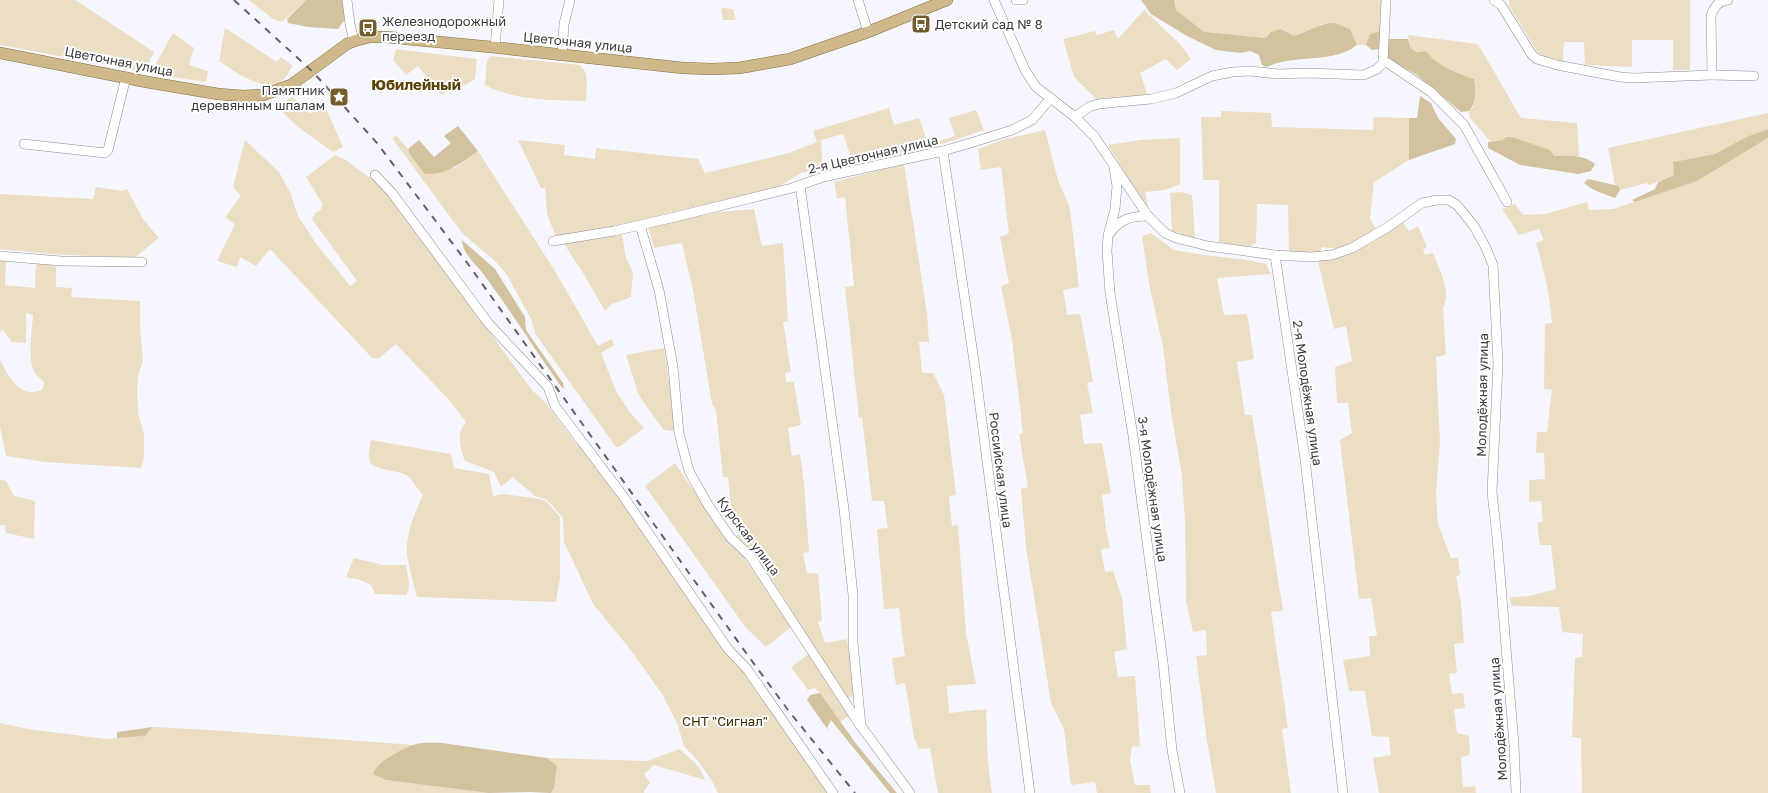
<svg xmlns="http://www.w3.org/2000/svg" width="1768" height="793" viewBox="0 0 1768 793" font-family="'Golos Text',sans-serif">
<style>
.green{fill:#ecdec2}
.forest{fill:#d3c29e}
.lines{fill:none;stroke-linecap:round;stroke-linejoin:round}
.minor-casing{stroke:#8d8e98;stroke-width:10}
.major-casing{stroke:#866f3d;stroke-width:12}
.minor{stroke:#fff;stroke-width:9}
.major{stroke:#cfb98a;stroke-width:11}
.rail{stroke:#616166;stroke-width:2;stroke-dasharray:7 7;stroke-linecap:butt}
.labels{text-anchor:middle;stroke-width:4;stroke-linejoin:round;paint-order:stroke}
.poi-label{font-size:13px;fill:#3b3b3f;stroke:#fff;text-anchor:start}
.street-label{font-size:13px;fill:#3b3b3f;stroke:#fff}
.park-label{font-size:13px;fill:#3f2d00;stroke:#fff}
.quarter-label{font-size:15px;font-weight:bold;fill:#5a4202;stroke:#fff}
</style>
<rect width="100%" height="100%" fill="#f6f7fe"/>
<!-- green -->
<g class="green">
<path d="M0 0H75L154 52 144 72 0 45Z"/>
<path d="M249 0H306L282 22 273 19Z"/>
<path d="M1174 0H1382L1381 31 1370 34 1366 45H1357L1350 29 1322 24 1307 33 1294 36 1281 29 1266 38 1204 33 1176 10Z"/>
<path d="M1509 0H1690V70H1673V40H1632V67L1585 65 1584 42H1564L1563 61 1545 57 1538 53 1509 6Z"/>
<path d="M721 8 733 9 736 20H723Z"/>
<path d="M1144 10 1180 44 1191 59 1177 70 1166 59 1140 73 1147 93 1146 96 1097 100 1074 77 1063 39 1095 31 1097 35 1114 30 1118 39Z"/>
<path d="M225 28 277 62 281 57 293 66C290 70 287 76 284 79 266 96 233 70 219 61Z"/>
<path d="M173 33 194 48 189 65 208 71 206 82 150 74Z"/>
<path d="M1408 35 1478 44 1521 118 1577 123 1579 156H1554L1503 140 1490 141 1470 118 1469 111 1473 107 1474 79C1457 73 1437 66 1426 51L1418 52 1411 48Z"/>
<path d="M396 49 477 59 475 79 467 84 441 95 418 66 406 75 393 60Z"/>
<path d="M491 56 580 65C590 74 586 90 586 101 553 100 515 101 485 85L487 61Z"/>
<path d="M292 97 310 114 323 102 343 147 333 152 298 127 276 106Z"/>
<path d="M889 108 894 125 919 118 928 144 955 136 949 118 976 110 984 130C941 146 898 156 853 163L843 134 821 140 823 169 801 173 780 186 624 224 556 237 547 214 545 188H541L518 140 565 145 564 155 595 159 596 148 698 159 705 173 789 153 817 142 813 131Z"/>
<path d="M1221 111 1271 113 1272 127 1373 130 1374 117 1409 118V160L1374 182 1370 218 1376 230 1342 249 1322 247 1320 253 1289 252 1288 205 1257 204 1256 243 1248 247 1219 242V180H1203L1201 117H1221Z"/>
<path d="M1768 113V129L1746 137 1715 154 1673 162 1674 175 1649 185 1647 183 1620 190 1619 186 1615 185 1608 148Z"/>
<path d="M1045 130 1058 180 1070 208 1079 287 1063 290 1067 315 1080 314 1093 381 1087 383 1093 413 1080 415 1084 444 1102 443 1111 493 1102 495 1106 529 1110 548 1101 549 1105 572 1113 571 1122 598 1127 649 1114 652 1118 677 1135 676 1140 746 1132 747 1130 760 1135 785H1150L1151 793H1097L1095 782 1071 785 1064 729 1051 703 1026 547 1021 489 1028 487 1019 434 1023 433 1012 340 1001 286 1009 283 1000 237 1009 233 1001 167 981 170 978 149 1002 140Z"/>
<path d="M396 135 408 149 411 156 455 168 478 151 555 271 598 346 612 339 614 345 601 353 616 391 629 411 644 428 619 447H616L536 335 531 319 507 275 496 262 462 233 392 138Z"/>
<path d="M1180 138V184L1165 190 1145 192 1149 212 1108 145 1141 140Z"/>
<path d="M1768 138V793H1582L1581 738 1572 737 1575 658 1582 657 1583 634 1562 632 1559 607 1511 606 1510 597 1529 596 1556 589 1551 545H1540L1537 523 1543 521 1541 501 1529 502V480L1545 479 1544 453H1536L1537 432H1547L1552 390 1544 389 1545 324 1552 323C1550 294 1544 271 1536 243L1544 240 1539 229 1519 235 1502 209 1515 204 1523 215 1545 214 1587 202 1589 210 1613 209 1697 181Z"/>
<path d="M245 140 279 172 291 194 298 216 315 242 350 286 357 281 312 219 315 213 321 210 322 203 306 177 335 155 346 160 367 176 376 178 532 390 544 401 577 445 580 443 744 669 830 793H718L712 781 698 761 684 746 677 723 662 694 630 649 593 604 564 542 563 518 547 500 535 496 513 477 501 487 494 472 465 461C460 449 456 433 466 422L449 400 396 344 379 358H372L270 249 256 266 240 257 237 267 217 261 235 224 225 217 241 196 233 187Z"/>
<path d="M904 164 927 313 929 342H919L922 373H933L944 395 956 495 949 496 952 526 958 525 966 633 976 684 947 686 949 713 986 709 988 762 992 793H938L930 748 919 749 914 737 905 683 896 685 892 658 905 656 899 608 884 609 877 529 888 528 884 501H872L862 417 859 418 845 287 854 286 845 197 837 199 834 182Z"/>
<path d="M96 187 123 191 127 189 143 219 159 238 134 258 49 254 0 249V194L93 199Z"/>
<path d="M1182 192 1192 195 1195 238 1172 231 1170 193Z"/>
<path d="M754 209 762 246 783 243 788 321 783 322 791 372 785 373 786 382H794L801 425 788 428 792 456 800 454 804 484 809 552 803 553 807 573 818 574 822 620 818 622 825 643 847 639 855 696 847 698 768 573 753 555 735 537 742 531 731 511 728 477H723L716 410 712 404 693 290 682 243 654 248 648 227 719 212Z"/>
<path d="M1402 221 1409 231 1418 226 1427 247 1423 249 1425 255 1433 253C1439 269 1452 292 1443 308L1446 355 1436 357 1440 442 1436 493 1438 524 1451 558H1458L1460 574 1456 577 1461 603 1464 643 1454 644 1457 673 1449 674 1452 694 1463 693 1465 708 1454 709 1457 733 1469 736 1470 755 1461 757 1463 787 1475 786 1476 793H1379L1373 758 1391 755 1389 737 1372 736 1365 691H1349L1343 660 1370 656 1369 636H1377L1371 598 1359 599 1340 440 1352 433 1348 403H1337L1335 367 1352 361 1346 326 1334 329 1318 261C1356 254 1372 245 1402 221Z"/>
<path d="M622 232 625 255 633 273 631 297 612 304 605 311 583 273 564 244Z"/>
<path d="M1151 233 1174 250 1204 255 1248 260 1266 264 1271 274 1217 278 1224 315 1247 314 1254 359 1237 362 1245 415H1252L1283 611 1271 612 1288 728 1282 729 1291 793H1216L1206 735 1196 656 1207 655 1206 630 1193 632 1186 601 1185 521 1182 476 1171 412 1163 347 1149 284 1142 236Z"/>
<path d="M0 254 6 259 5 285 35 288 36 260 56 267V287L72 288 71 297 140 301V328L143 361 138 376 137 389 138 414 144 433V457L141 468 45 462 6 456 0 427V360C6 372 15 389 29 392 33 393 38 391 42 390L44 382C41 379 37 376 35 373 27 360 32 330 33 315L26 313V343L12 342 3 330 0 332Z"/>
<path d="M664 348 676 428 672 431 664 430 646 406 638 393 626 355Z"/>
<path d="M371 440 451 454 454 468 489 474 493 496 503 494 534 498 546 501 560 517V578L556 602 417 597C413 580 406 562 407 545 408 527 417 510 423 494 415 489 414 478 404 474 396 470 369 470 369 459 368 453 370 446 371 440Z"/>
<path d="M675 463 729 543 739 550 791 627 766 647 746 628 645 486Z"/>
<path d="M0 480 6 481 14 496 35 501 34 539 6 533 5 525H0Z"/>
<path d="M354 558 383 565H406C407 574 412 587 406 595L375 594 371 585 360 580 346 577Z"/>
<path d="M810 653 849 716 840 722 820 693 815 688 808 690 791 667Z"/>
<path d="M0 723 28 729 105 739 145 736 153 727 211 730 414 745 388 757 387 780 488 793H0Z"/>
<path d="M680 749 699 767 705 780 654 765 644 774 650 783 644 791V793H551L554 788 557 766 547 758 647 761Z"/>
</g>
<!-- forest -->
<g class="forest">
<path d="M306 0H345L346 18 338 29 308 27 288 23 287 19Z"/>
<path d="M1141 0H1174L1176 10 1204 32 1266 38 1271 32 1281 29 1294 36C1305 33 1322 23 1331 23 1337 23 1344 27 1350 29L1357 45C1334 64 1293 54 1267 67L1262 65 1259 55 1250 51 1240 53 1216 50 1187 36 1151 14Z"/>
<path d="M1381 31 1379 49 1372 50 1366 45 1370 34Z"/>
<path d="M1388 39H1408L1411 48 1417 52 1426 51C1437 66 1457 73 1474 79 1476 89 1476 104 1469 111L1461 112 1417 75 1387 58Z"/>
<path d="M1420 96 1431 103 1438 118 1456 139 1455 144 1409 160V118H1417Z"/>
<path d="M458 126 478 151C461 163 447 175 425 174L411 156 408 149 419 140 434 157 451 143 444 136Z"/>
<path d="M1768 129V138L1697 181 1635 202 1632 200 1655 189 1658 182 1674 175 1673 162 1715 154 1746 137Z"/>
<path d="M1506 137H1512L1550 150 1554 156C1570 156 1582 154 1595 164L1591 171 1578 174 1520 165 1488 148V142L1503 140Z"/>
<path d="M1588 179 1619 186 1620 190 1615 198C1604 194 1593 191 1584 183Z"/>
<path d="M462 240 495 269 525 317 526 330 563 383 564 389 560 385C533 347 509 308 481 271 474 263 462 252 462 240Z"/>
<path d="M820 693 857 745 897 793H890L831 720 827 728 830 733 807 700 810 695Z"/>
<path d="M153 727 145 736 117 738V732Z"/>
<path d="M442 743 547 758 557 766 554 788 551 793 530 792 488 793 386 780 373 774C376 762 402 749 413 745 422 742 433 743 442 743Z"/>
</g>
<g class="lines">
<defs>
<g id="minor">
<path d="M347 0 350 24 354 41"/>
<path d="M858 0 868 32"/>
<path d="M994 0 1025 70 1036 87 1075 117 1094 136 1148 216 1165 233 1176 238 1208 246 1275 255 1311 257 1332 255 1352 248 1388 227 1422 203 1437 200H1449L1457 205 1474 226 1486 248 1493 265 1498 363 1492 492 1497 537 1514 745 1516 793"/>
<path d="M1016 0H1023"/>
<path d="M1494 0 1501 5 1532 55 1537 59 1557 65 1620 77 1634 78 1712 75 1711 16C1714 7 1718 1 1728 0"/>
<path d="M495 47 499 0"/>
<path d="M562 55 564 24 570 0"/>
<path d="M1383 63 1386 0"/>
<path d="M1712 75 1754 76"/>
<path d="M1075 117 1089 107 1098 104 1151 99 1176 93 1212 76 1232 72 1250 71 1278 74 1308 73 1364 75 1377 69 1383 63H1388L1431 92 1464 125 1507 202"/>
<path d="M24 144 105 153 108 150 126 77"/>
<path d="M943 151 975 368 1030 793"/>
<path d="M1114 168 1117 186 1115 209 1108 236 1107 251 1110 293 1133 436 1163 662 1172 750 1180 793"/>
<path d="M375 175 392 193 489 324 548 387 555 406 623 496 728 649 747 669 833 793"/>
<path d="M800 185 844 509 853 595V643L861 726 910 793"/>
<path d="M640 225 659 290 673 367 679 433 689 471 708 505 730 537 750 556 860 725"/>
<path d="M1110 233C1120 219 1131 216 1148 216"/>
<path d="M553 241 614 231 675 217 792 188 823 177 943 151 977 141 1012 130 1032 120 1051 98"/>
<path d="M1275 255 1305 459 1343 793"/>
<path d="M0 256 61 261 142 262"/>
</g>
<path id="major" d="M0 53 147 82 218 94 244 96 263 95 291 85 347 44 354 41 370 37H386L491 47 683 68 712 69 739 68 790 59 868 32 947 0"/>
</defs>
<!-- minor casing -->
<use href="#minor" class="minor-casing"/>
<!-- major casing -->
<use href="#major" class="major-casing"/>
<!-- minor -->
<use href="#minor" class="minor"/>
<!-- major -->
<use href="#major" class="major"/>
<!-- rail -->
<path class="rail" d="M234 0 312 71 377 143 468 264 749 657 788 710 855 793"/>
</g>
<!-- icons -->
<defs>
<symbol id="bus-square" viewBox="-11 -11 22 22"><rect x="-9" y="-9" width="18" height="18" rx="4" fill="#735d2d" stroke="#fff"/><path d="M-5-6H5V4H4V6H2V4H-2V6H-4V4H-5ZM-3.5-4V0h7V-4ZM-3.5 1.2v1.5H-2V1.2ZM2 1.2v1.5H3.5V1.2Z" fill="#fff"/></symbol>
<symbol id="sight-square" viewBox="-11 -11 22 22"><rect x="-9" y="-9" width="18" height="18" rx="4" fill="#735d2d" stroke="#fff"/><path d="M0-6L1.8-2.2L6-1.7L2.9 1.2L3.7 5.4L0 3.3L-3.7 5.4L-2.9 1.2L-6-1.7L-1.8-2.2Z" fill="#fff"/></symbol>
</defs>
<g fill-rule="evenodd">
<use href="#bus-square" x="910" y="13" width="22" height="22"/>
<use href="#bus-square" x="357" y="17" width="22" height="22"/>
<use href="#sight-square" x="328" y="86" width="22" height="22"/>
</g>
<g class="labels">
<!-- poi labels -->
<g class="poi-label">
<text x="382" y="26">Железнодорожный<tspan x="382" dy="15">переезд</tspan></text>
<text x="935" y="29">Детский сад № 8</text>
<text x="325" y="95" text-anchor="end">Памятник<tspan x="325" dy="15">деревянным шпалам</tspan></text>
</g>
<!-- street labels -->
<g class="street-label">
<text transform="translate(578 42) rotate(6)" y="5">Цветочная улица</text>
<text transform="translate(119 61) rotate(11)" y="5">Цветочная улица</text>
<text transform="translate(873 154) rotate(-13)" y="5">2-я Цветочная улица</text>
<text transform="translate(1308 393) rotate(82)" y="5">2-я Молодёжная улица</text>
<text transform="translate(1482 395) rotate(-89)" y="5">Молодёжная улица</text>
<text transform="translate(1001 470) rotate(83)" y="5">Российская улица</text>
<text transform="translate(1153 489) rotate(82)" y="5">3-я Молодёжная улица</text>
<text transform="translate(749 536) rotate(53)" y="5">Курская улица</text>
<text transform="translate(1498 719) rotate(-94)" y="5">Молодёжная улица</text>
</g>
<!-- park labels -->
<g class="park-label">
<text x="725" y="726">СНТ "Сигнал"</text>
</g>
<!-- quarter labels -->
<g class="quarter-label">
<text x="416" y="90">Юбилейный</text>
</g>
</g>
</svg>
